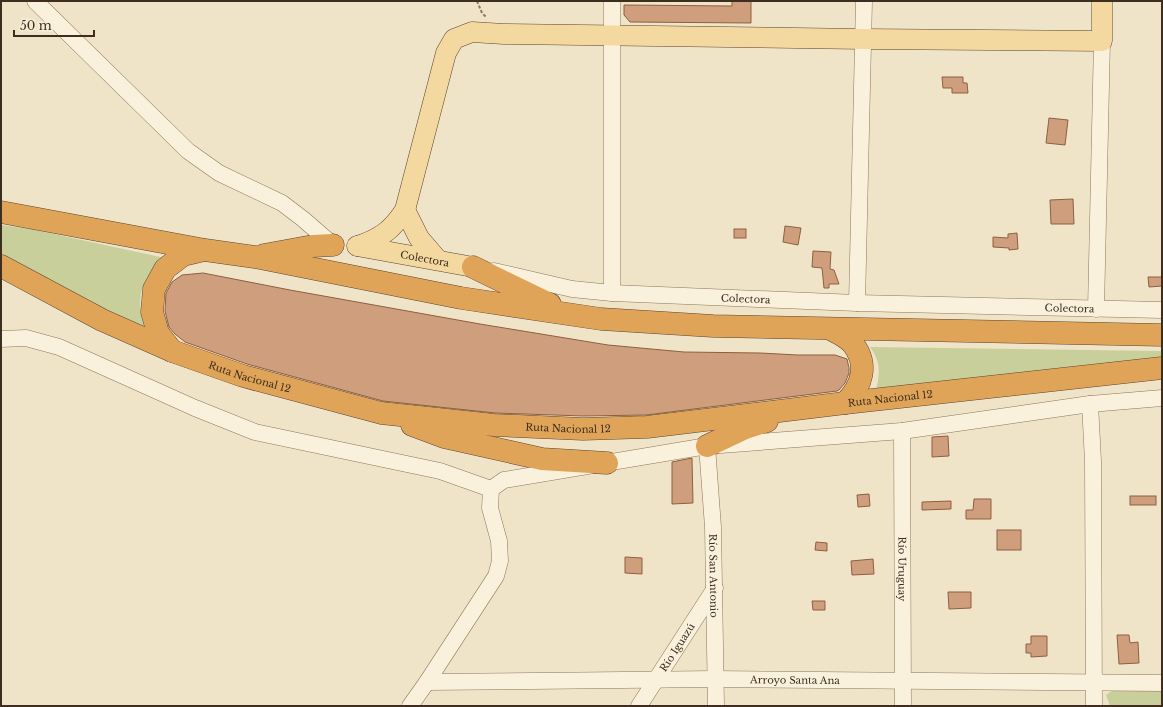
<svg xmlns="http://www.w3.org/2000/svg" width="1163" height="707" viewBox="0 0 1163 707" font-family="'Libre Baskerville',serif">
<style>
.green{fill:#c9cf9b}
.building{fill:#cf9f7d;stroke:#8d5f41}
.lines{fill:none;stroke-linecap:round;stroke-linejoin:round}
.minor-casing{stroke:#8d765c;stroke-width:17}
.major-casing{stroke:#5b4430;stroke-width:21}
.highway-casing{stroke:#5b4430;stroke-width:23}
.path{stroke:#8d765c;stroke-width:2;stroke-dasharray:3 2;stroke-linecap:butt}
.minor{stroke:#faf1dc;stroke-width:16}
.major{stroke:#f3d9a0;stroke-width:20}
.highway{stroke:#e0a458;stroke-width:22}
.labels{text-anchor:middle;stroke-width:3;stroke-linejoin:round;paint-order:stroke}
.street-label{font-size:10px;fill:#3d2e20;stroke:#f7eed8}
</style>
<rect width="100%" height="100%" fill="#f0e4c8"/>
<!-- green -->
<g class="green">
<path d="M1 225 31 229 165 258C160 263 153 267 150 273 137 291 138 312 146 332L1 261Z"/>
<path d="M870 347 1162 351V362L876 390C880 373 881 362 870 347Z"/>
<path d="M1162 690V706H1110L1106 695 1112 691Z"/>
</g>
<!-- building -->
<g class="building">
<path d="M732 1H751V23L630 22 624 15V5L732 6Z"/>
<path d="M942 77H963V83H967L968 93H952V88H943Z"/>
<path d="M1049 118 1068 120 1065 145 1046 143Z"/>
<path d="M1073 199 1074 224H1051L1050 200Z"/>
<path d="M785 226 801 228 798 245 783 242Z"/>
<rect x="734" y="229" width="12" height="9"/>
<path d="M1017 233 1018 249 1009 250V248L993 247V237L1008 238V234Z"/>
<path d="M813 251 831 252 830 269 834 270 839 284H829V288H824L822 268 812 267Z"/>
<path d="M203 273 290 290 480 324 608 345 684 352 760 353 798 355H835L847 359 849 368V373L845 383 839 390 837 391 646 415 583 416 495 413 383 401 247 364 185 342 175 334 169 327 165 311 166 293 172 282 182 275Z"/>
<path d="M1148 277H1162V286L1149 287Z"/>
<path d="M948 436 949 456 932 457V437Z"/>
<path d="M692 458 693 503 672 504V462Z"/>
<path d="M869 494 870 506 858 507 857 495Z"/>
<rect x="1130" y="496" width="26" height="9"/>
<path d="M974 499H991V519H966V510H973Z"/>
<path d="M951 501V509L922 510V502Z"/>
<rect x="997" y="530" width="24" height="20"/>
<path d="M816 542 827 543V551L815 550Z"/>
<path d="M625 557 642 558V574L625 573Z"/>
<path d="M873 559 874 574 852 575 851 561Z"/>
<path d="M948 592H971V608L949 609Z"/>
<path d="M812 601H825V610H813Z"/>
<path d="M1117 635H1129L1130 643 1138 642 1139 663 1119 664Z"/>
<path d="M1031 636H1047V656L1031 657V653H1026V644H1031Z"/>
</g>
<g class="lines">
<defs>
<g id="minor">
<path d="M35 1 188 151 219 173 282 203 303 219 333 245"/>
<path id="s1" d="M494 271 572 289 612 293 857 303 1162 310"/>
<path d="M612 293V1"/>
<path d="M857 303 864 1"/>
<path d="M1096 309 1102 41"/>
<path d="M1 339 26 338 59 347 195 408 255 432 440 471 491 489"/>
<path d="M1090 404 1093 461 1094 706"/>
<path id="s2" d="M902 431 903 706"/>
<path id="s3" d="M707 446 713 527 716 706"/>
<path id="s4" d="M427 682 715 679 1162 683"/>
<path d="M410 706 427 682 496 576 500 561 499 541 490 508 491 489 504 480 707 446 902 431 1090 404 1162 398"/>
<path id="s5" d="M639 706 715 588"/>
</g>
<g id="major">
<path d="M405 210 419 238 437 259"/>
<path id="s6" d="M357 246 473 267"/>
<path d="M358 246C381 238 392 230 405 210L446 53 454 39 472 32 504 34 863 39 1102 41V1"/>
</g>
<g id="highway">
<path d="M1 212 205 250 255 257 461 298 601 319 713 326 1162 335"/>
<path d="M264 255 313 246 333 245"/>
<path id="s7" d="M1 266 102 320 172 351 243 376 381 413 494 425 583 429 647 427 845 403 1162 368"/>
<path d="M473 267 543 301 550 304"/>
<path d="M830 329C838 333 847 337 853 344 869 365 862 386 845 403"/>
<path d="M172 351 158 333 152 312 154 289 165 269 183 255 204 250"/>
<path d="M412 425 444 437 542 459 607 463"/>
<path d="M707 446 745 428 767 421"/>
</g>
</defs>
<!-- minor casing -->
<use href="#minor" class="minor-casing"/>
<!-- major casing -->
<use href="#major" class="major-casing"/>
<!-- highway casing -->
<use href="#highway" class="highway-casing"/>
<!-- path -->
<path class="path" d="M477 1 482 13 486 17"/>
<!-- minor -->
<use href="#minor" class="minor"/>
<!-- major -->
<use href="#major" class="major"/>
<!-- highway -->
<use href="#highway" class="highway"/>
</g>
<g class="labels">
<!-- street labels -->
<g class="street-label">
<text dy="4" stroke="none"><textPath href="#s6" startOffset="69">Colectora</textPath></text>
<text dy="4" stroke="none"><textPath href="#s1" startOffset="254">Colectora</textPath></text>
<text dy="4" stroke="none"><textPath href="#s1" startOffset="578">Colectora</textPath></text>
<text dy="4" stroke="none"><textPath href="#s7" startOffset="273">Ruta Nacional 12</textPath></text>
<text dy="4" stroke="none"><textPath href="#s7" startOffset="921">Ruta Nacional 12</textPath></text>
<text dy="4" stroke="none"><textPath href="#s7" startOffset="597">Ruta Nacional 12</textPath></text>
<text dy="4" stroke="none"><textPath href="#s2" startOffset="138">Río Uruguay</textPath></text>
<text dy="4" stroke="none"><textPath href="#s3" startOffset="130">Río San Antonio</textPath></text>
<text dy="4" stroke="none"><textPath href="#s5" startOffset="70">Río Iguazú</textPath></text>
<text dy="4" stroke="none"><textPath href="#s4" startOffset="368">Arroyo Santa Ana</textPath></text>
</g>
</g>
<!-- border -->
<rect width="1163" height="707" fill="none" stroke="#3d2e20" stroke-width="4"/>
<!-- scale -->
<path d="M14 30v6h80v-6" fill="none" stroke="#3d2e20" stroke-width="2"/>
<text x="20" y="30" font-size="12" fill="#3d2e20" stroke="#f7eed8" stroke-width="3" paint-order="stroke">50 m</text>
</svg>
